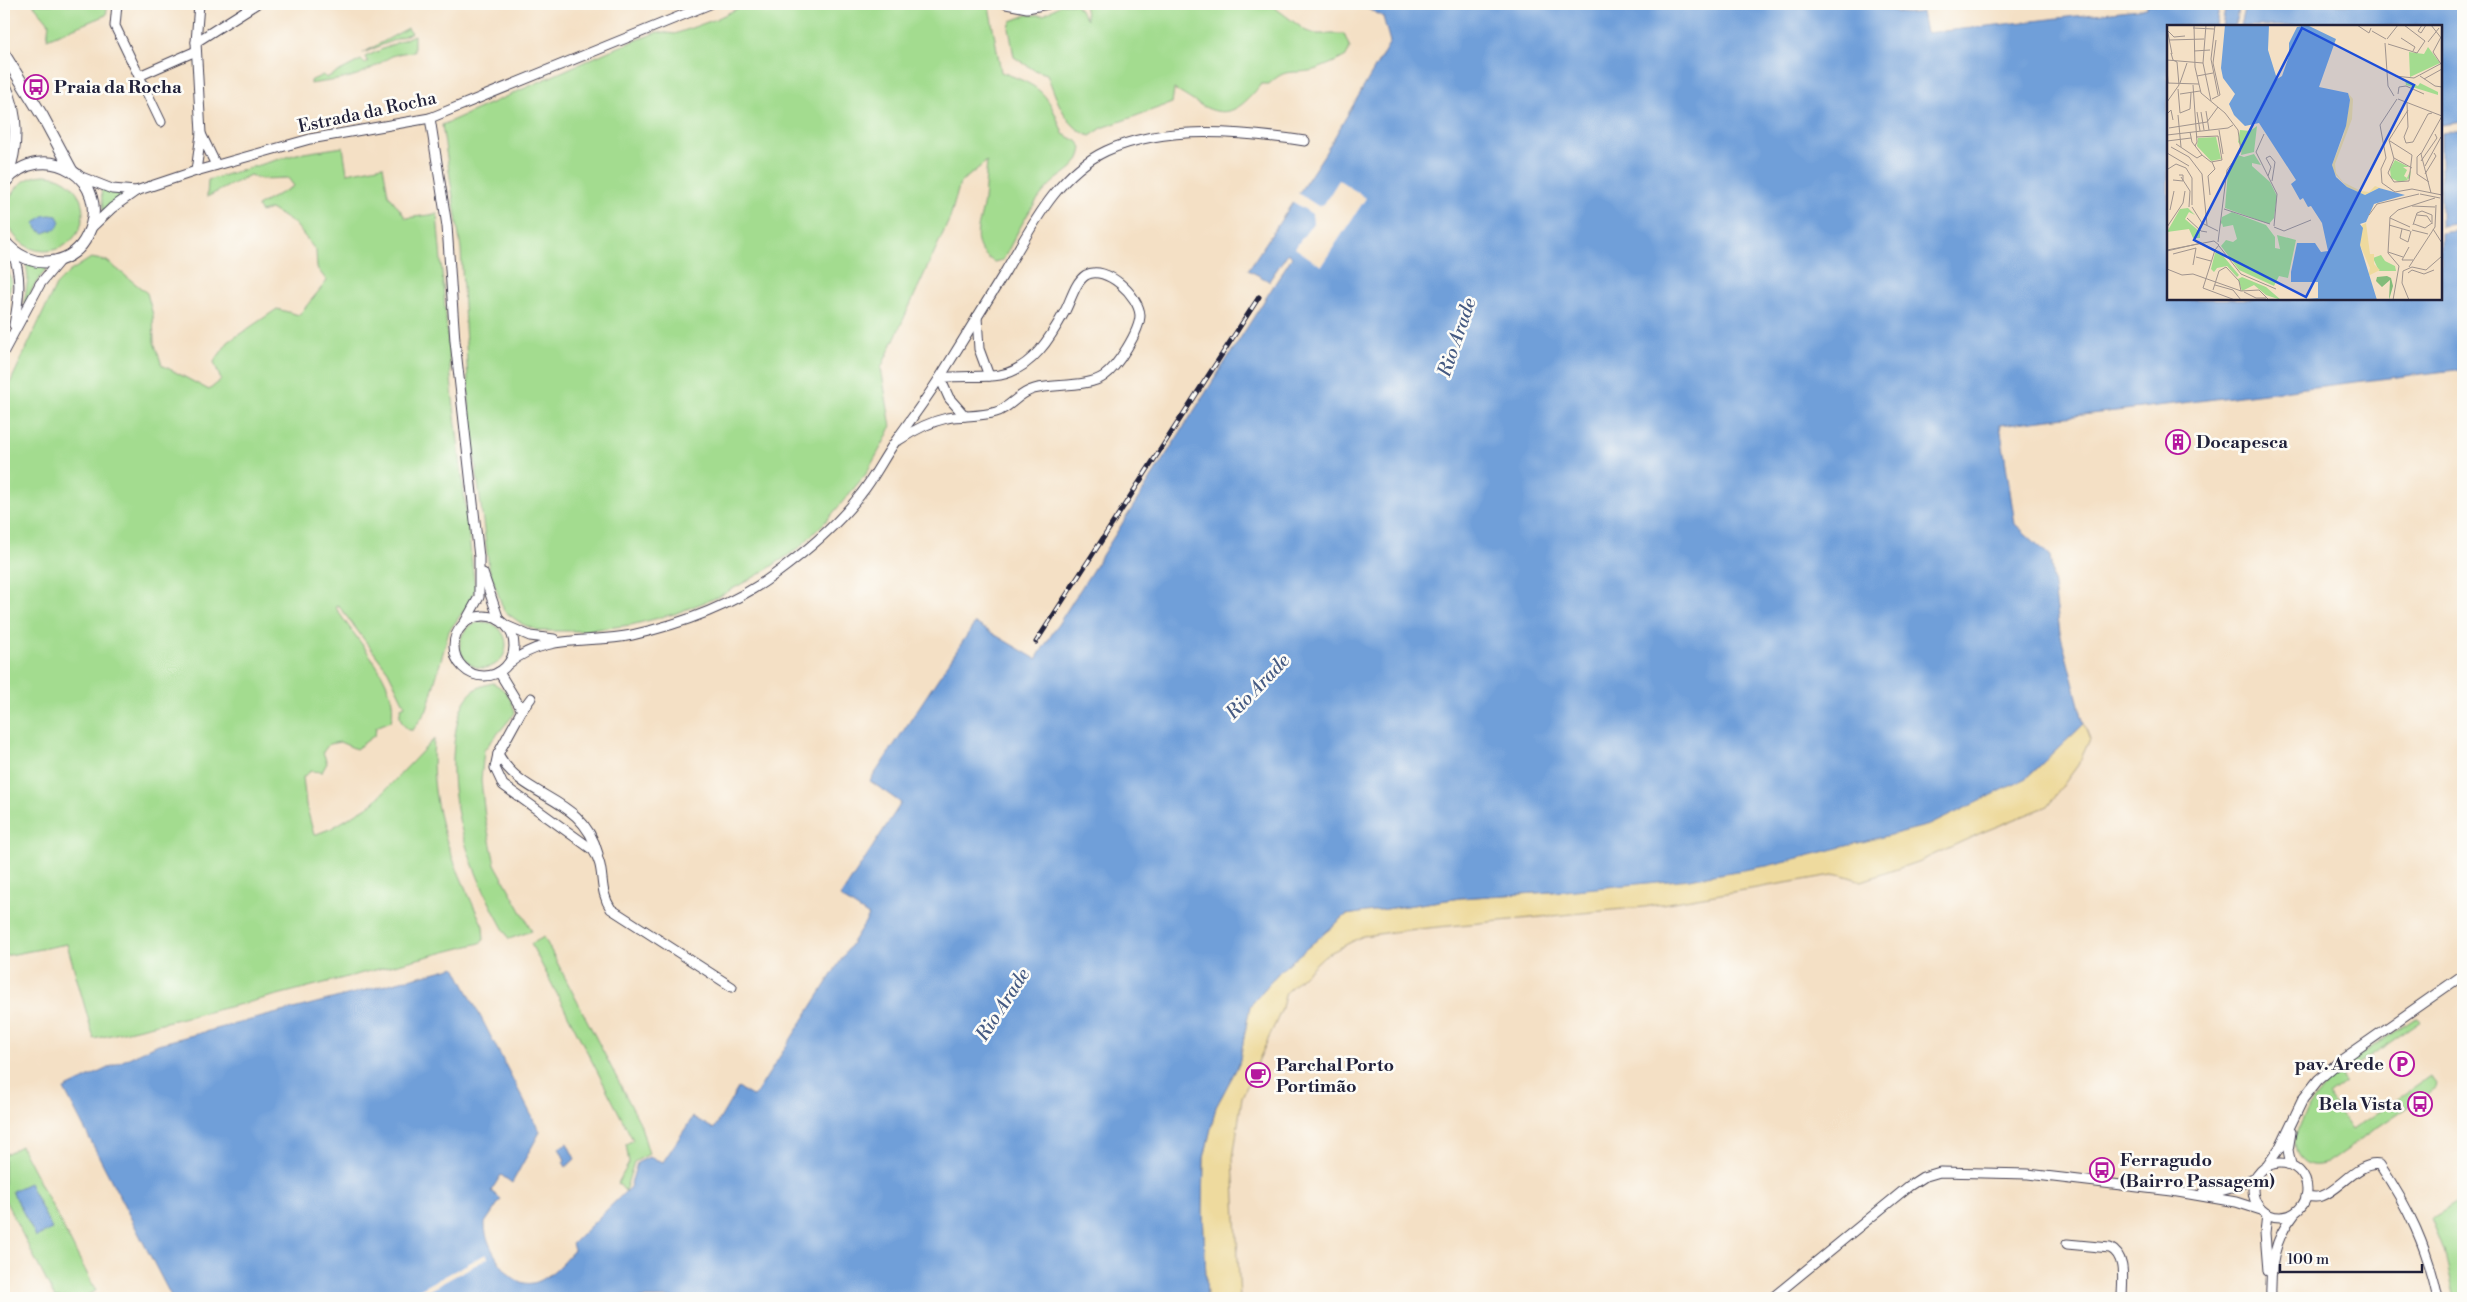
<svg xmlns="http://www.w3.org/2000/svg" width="2467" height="1302" viewBox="0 0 2467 1302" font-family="'Libre Bodoni',serif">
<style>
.green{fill:#a3dc8f;stroke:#627f65}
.sand{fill:#eeda9e;stroke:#887e6c}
.water{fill:#6f9fd9;stroke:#48608a}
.pier{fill:#f4e0c5}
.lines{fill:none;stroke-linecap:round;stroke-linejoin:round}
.minor-casing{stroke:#423e50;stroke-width:11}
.major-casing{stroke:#423e50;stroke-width:13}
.minor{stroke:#fff;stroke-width:9}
.major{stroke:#fff;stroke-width:11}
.rail-casing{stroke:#22223b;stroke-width:5}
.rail{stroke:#fdfcf7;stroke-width:3;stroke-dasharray:9;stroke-linecap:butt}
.labels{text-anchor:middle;stroke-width:5;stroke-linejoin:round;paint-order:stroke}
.poi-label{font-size:18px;font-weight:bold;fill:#22223b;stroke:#fdfcf7;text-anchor:start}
.street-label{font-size:18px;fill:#22223b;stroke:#fdfcf7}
.water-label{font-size:19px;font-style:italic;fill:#455a82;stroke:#fdfcf7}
.inset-road{fill:none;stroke:#a0948e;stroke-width:1}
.view{fill:#1d4ed8;fill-opacity:0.15;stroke:#1d4ed8;stroke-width:2.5}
.inset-edge{fill:none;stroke:#22223b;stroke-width:2.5}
</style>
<rect width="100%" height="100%" fill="#fdfcf7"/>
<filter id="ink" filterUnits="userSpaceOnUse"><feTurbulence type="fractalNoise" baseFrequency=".02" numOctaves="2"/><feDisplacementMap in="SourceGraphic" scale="10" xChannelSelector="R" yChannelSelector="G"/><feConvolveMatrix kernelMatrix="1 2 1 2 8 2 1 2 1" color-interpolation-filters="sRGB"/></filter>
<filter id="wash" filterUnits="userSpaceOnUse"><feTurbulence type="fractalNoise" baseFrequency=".0096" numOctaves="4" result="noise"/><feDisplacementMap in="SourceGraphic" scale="20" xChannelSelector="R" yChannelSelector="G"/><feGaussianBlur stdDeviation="1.12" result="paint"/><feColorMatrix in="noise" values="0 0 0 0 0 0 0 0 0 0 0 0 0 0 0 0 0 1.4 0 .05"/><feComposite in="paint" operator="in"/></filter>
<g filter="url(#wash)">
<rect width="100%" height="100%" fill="#f4e0c5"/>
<!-- green -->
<g class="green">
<path d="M33 4H108L106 15 47 39 49 23Z"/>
<path d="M747 4H981L989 6 1001 72C1043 87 1048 93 1063 134L1077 141 1082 147C1080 168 1065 171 1051 184 1030 204 1017 234 1003 260L994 262C966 244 981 225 984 200 985 187 986 174 987 161L960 183 950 218 881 368 891 427 885 440 866 474 828 519 799 548 763 572 718 597 674 614 631 625 581 631H539L522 624 504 611 489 568 470 420 461 249 442 125 611 50 658 32 675 34 716 19Z"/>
<path d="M1062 4H1076L1087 20 1084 4H1270L1306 31 1316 34H1344L1350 48 1346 56C1338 61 1317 70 1309 71 1289 74 1286 68 1269 84H1261C1229 126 1214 114 1174 89L1172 103 1102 128 1090 136C1065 127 1056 98 1047 74L1034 70 1014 57 1009 28 1011 21 1027 15H1044Z"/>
<path d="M408 28 411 33 363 53Z"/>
<path d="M414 35V52C386 53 387 62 364 72 347 80 328 81 310 84V81L323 75 326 78 361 60 365 64 368 62 365 57Z"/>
<path d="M343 147 347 173 383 166 388 194 406 218 437 214 452 390 475 589 468 605 449 631 427 710 413 730H409C401 724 398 717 401 708L405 706 388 671 338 605 335 606C353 638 402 683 391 721L376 727 375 735 356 749 340 742 329 744 323 752 327 763 322 772 311 771 303 777 306 805 314 835 332 828 372 804 434 739C428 812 453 862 483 926L484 940 480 943 250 1002 94 1039 67 944 4 956V396L56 285 69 272 91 258 107 261 147 293 153 315 154 342 162 365 209 390 221 380 214 362 228 342 277 309 299 315 327 281 317 268 316 251 295 224 271 209 261 212 257 206 294 186 288 178 261 179 250 175 207 197 208 180 297 154Z"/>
<circle cx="45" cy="213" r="38"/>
<path d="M101 188 127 193 103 212Z"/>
<path d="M4 259 12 282 4 307Z"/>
<path d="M26 261 49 265 34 286 26 304 24 303 28 279Z"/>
<circle cx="483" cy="645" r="23"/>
<path d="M493 683C507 690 511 698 515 713L484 750 481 780 485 817 495 864 532 931 509 939C472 875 443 803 456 729 461 705 466 688 493 683Z"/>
<path d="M544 937 640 1123 649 1154 634 1162 625 1191 618 1183 629 1163 626 1144 633 1140 531 944Z"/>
<path d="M2418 1018 2421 1021 2341 1076 2345 1082 2328 1095 2352 1130 2430 1076 2436 1084 2435 1089 2327 1163C2317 1166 2310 1167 2302 1160 2282 1143 2311 1101 2325 1086 2347 1060 2386 1039 2414 1019Z"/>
<path d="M21 1146 96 1291 81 1298H55L4 1198V1155Z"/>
<path d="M2463 1199V1298H2455L2444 1250 2431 1218Z"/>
</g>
<!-- sand -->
<path class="sand" d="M2084 724 2090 739 2078 765 2048 806 1983 832 1920 861 1862 881 1839 874 1644 907 1408 930 1363 936 1324 956 1286 992 1281 1011 1242 1097 1233 1159 1240 1298H1207L1203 1213 1204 1158 1216 1107 1239 1064 1250 1006 1280 971 1346 915 1460 898 1565 891 2027 778Z"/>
<!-- water -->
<g class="water">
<path d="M1361 4H1883C1896 15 1906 14 1922 12L1926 33 2147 8V4H2220L2216 26H2168V299H2441V233L2463 230V369L2000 425 2015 524 2050 556 2060 632 2084 724 2027 778 1930 825 1767 866 1689 879 1565 891 1460 898 1346 915 1280 971 1250 1006 1239 1064 1216 1107 1204 1158 1203 1213 1207 1298H172L64 1089 158 1044 455 967 540 1132 512 1183 501 1175 491 1191 501 1199 485 1223C484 1236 493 1253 500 1263 527 1302 549 1278 574 1250L572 1244 630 1187 637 1163 649 1157 663 1162 693 1117 714 1129 738 1088 754 1097 869 916 840 897 901 803 870 781 975 623 1036 659 1292 257 1288 253 1269 281 1248 270 1324 155 1390 42 1383 17Z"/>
<path d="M2226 4H2239L2235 26H2222Z"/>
<path d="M2245 4H2463V122L2441 125V26H2240Z"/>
<path d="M2463 130V223L2441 226V133Z"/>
<path d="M50 215 57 216 60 222 57 228 44 233 37 229 35 223 43 216Z"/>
<path d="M567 1143 575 1159 566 1167 563 1162 565 1160 559 1148Z"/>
<path d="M29 1183 52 1229 36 1237 12 1191Z"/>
</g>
<!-- pier -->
<g class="pier">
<path d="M1339 180 1366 198 1321 266 1295 248 1313 223 1312 214 1290 200 1295 191 1318 206 1324 204Z"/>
<path d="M486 1254 488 1258 415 1298H404Z"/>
</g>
</g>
<g filter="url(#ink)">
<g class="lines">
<defs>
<g id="minor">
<path d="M117 4 115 26 139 76"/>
<path d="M1006 4 1027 8 1048 4"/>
<path d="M196 42 256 4"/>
<path d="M430 118 447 226 455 341 479 557V597L464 624"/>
<path d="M161 122 139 76 196 51"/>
<path d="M201 134 216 165"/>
<path d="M196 171 201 134 196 42 199 4"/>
<path d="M79 176 112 189 136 191"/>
<path d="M91 228 112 208 136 191 196 171 310 139 430 118 710 4"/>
<path d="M11 249C23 276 19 297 14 325"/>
<path d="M977 317 979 349 989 376"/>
<path d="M4 351 40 284 60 260"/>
<path d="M940 378 949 398 965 416"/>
<path d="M899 440C914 430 929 422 947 418 963 415 980 417 996 412 1010 408 1018 393 1034 389 1053 384 1089 387 1104 376 1117 367 1140 331 1140 315 1139 296 1106 264 1086 275 1075 282 1071 300 1065 311 1051 337 1032 369 1000 375 981 378 960 375 940 378"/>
<path d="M483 573 499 620"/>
<circle cx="484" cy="646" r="30"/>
<path d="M507 626 530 636 554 639"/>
<path d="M508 664C546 633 588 644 632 635 682 624 733 605 774 575 807 551 837 526 861 494 874 478 883 459 895 442 911 419 928 397 942 374 963 340 984 306 1005 272 1031 228 1057 174 1106 151 1165 124 1243 132 1305 141"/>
<path d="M499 672 522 710 498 754 495 768 503 785 593 850C607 869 597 888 611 909L732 987"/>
<path d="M522 710 531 698"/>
<path d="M498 754C524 801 582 794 598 854"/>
<circle cx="2280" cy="1190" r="27"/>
<path d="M2291 1165 2288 1150 2291 1132"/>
<path d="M2267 1166 2280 1147 2303 1099 2318 1080 2340 1061 2463 975"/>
<path d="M2204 1192C2223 1193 2239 1185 2256 1178"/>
<path d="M2306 1196C2311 1197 2317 1198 2322 1196 2340 1190 2359 1160 2380 1165 2409 1208 2427 1247 2438 1298"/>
<path d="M2267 1214 2265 1233 2268 1271"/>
<path d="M2067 1244 2110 1248C2127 1256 2122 1282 2122 1298"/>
<path d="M1772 1298 1909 1186 1923 1177 1940 1172 2028 1174 2172 1191 2236 1202 2261 1210"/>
<path d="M2271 1298C2270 1266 2274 1239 2294 1214"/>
</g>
<g id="major">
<path d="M4 54 43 117 72 171"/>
<path d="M4 83C19 114 18 148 6 179"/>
<path d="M4 183C44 135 115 180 87 236 81 249 69 258 55 261 34 265 16 256 4 241"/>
</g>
</defs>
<!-- minor casing -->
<use href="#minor" class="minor-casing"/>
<!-- major casing -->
<use href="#major" class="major-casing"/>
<!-- minor -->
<use href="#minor" class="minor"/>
<!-- major -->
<use href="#major" class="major"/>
<defs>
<path id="rail" d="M1036 642 1259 297"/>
</defs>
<!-- rail casing -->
<use href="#rail" class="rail-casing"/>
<!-- rail -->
<use href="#rail" class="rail"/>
</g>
</g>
<!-- icons -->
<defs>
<symbol id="bus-ring" viewBox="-11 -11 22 22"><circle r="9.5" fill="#fdfcf7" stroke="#b5179e" stroke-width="1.5"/><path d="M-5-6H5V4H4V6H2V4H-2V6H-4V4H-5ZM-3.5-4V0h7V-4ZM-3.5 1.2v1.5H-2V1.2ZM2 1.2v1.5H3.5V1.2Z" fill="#b5179e"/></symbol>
<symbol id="building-ring" viewBox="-11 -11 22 22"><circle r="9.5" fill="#fdfcf7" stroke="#b5179e" stroke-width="1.5"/><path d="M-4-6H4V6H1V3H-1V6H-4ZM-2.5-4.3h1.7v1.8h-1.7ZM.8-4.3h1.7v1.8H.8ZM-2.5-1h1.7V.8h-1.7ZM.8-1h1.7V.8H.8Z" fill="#b5179e"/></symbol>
<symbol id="parking-ring" viewBox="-11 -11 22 22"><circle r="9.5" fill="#fdfcf7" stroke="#b5179e" stroke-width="1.5"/><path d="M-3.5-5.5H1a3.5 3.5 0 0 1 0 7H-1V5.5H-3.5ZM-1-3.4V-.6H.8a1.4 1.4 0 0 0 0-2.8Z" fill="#b5179e"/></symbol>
<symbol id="cafe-ring" viewBox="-11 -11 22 22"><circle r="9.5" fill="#fdfcf7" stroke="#b5179e" stroke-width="1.5"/><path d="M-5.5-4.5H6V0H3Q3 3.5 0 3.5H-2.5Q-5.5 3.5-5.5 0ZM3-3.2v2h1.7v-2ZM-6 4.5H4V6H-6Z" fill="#b5179e"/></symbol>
</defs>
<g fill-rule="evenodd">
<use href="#bus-ring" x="22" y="73" width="28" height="28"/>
<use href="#building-ring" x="2164" y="428" width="28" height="28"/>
<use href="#parking-ring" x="2388" y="1050" width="28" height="28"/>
<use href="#cafe-ring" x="1244" y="1061" width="28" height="28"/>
<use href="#bus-ring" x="2406" y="1090" width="28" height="28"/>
<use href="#bus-ring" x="2088" y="1156" width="28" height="28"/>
</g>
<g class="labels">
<!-- poi labels -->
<g class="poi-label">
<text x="54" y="93">Praia da Rocha</text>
<text x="2196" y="448">Docapesca</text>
<text x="2384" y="1070" text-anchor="end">pav. Arede</text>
<text x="1276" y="1071">Parchal Porto<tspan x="1276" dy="21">Portimão</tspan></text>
<text x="2402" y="1110" text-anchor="end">Bela Vista</text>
<text x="2120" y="1166">Ferragudo<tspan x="2120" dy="21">(Bairro Passagem)</tspan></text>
</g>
<!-- street labels -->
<g class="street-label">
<text transform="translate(367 112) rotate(-12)" y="6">Estrada da Rocha</text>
</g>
<!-- water labels -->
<g class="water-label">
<text transform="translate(1456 337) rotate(-71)" y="7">Rio Arade</text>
<text transform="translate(1257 686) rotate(-46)" y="7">Rio Arade</text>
<text transform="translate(1002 1004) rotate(-57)" y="7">Rio Arade</text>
</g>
</g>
<!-- overview -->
<g transform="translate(2167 25)">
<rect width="275" height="275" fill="#f4e0c5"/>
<path d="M261 22 273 38 243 52 242 27 257 29ZM238 55 251 61 253 58 271 67V70L239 60ZM90 101 87 127 74 130 75 122 71 117 73 105 83 106ZM49 112 54 134 44 136 30 121 31 113ZM87 129 94 140 85 138V141L103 157 110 171 107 193 102 199 58 183 61 146 71 130 77 132ZM228 135 242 142H236L240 145 237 151 240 153 244 144 243 153 241 154 239 153 241 155 232 157 224 153 223 144ZM21 183 28 190 22 187 18 194 33 207V213H26L22 204 0 207 13 184ZM65 187 99 200 108 212V223L113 224 110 210 129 215 121 253 112 251 107 261 72 245 54 221 59 215 66 217 70 214 66 200 56 202 55 198 53 201 55 192ZM52 226 72 250 70 252 60 241 50 243 47 247 44 244 48 228ZM214 230 218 236 228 241 229 246H212L206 233ZM75 252 99 262 114 275 99 270 87 260 75 266 71 254Z" fill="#a3dc8f"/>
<path d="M220 251 224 253 226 261 222 275 223 255 215 262 209 256 210 252Z" fill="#82bc7a"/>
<path d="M181 68 186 74 185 94 168 139 169 148 176 157 194 166 202 167 208 161 219 165 212 163 198 170 192 168 180 162 167 148 165 140 177 109 183 75ZM199 198 203 229H207V239L213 245 201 251 203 243 193 220 195 200Z" fill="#eeda9e"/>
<path d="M58 0H102L101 25 110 54 115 51 122 31V18L130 2 140 0 169 14 152 62 181 68 183 75 179 101 165 140 169 152 180 162 198 170 212 163 238 170 207 179 199 197 193 199 196 203 193 220 210 275H128L151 273V257H124V247L130 218H148L154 227 161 226 155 198 144 181 141 182 136 173 133 175 124 159 129 155 92 98 78 101 67 90 62 79 68 69 56 53 54 43Z" fill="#6f9fd9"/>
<path class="inset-road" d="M27 0 28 42 34 68 58 88 71 105 74 126 60 145 51 217M39 0 36 38 44 76M48 0 44 34 51 70M190 0 202 8 204 3M255 0 251 6 254 8 259 0M264 0 275 14M0 3 5 29M26 3 47 4M1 6 7 12 18 11M205 6 219 14M274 12 266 27 274 39M234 13 248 22 246 26M220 14 231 0M2 15 37 14M261 17 272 3M218 18 221 61 227 71M221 19 250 28 258 16 237 0M27 26 43 25M0 35 36 38M0 43 1 58M30 51 46 48M228 51 247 53 275 38M253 51 268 61 275 62M257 54 275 44M0 58 32 59M13 58 20 38M26 60 30 117 28 121M11 64 13 88 23 84 24 68M13 69 33 66M231 69 232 62 239 61 257 69M45 74 53 70 46 38 49 15M230 74 213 100 219 133 214 144 215 158 228 167 245 164 275 170M231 74 275 91M0 77 12 60 10 37 6 35 4 28M240 78 241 102 237 112 239 118 246 117 261 89 265 88M39 86 42 105M30 87 33 106M34 87 37 105M0 89 4 85 6 95M11 90 14 122M2 103 40 97 51 82M52 105 56 129M23 107 25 117 35 130 44 137 55 135 51 111 29 112M97 109 89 127 110 169 107 201M0 110 61 103 66 100M0 116 24 113M223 116 245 130 242 156 227 157 221 148 227 134 222 115 241 85M9 119 30 133 35 130M4 122 22 132 35 149 40 200M0 128 22 141M254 128 250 132V149L262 157M227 133 245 143M254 136 270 113 268 109M258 141 274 112M19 143 25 153V180M1 144 9 139 19 143M258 149 269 131 267 128M101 151 104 142 99 133 103 131 108 137 105 156M14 152 23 166 22 182M6 155 16 156V150H12M264 168 254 129 275 91M253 169 273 173M43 170 41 151 48 144 45 137M245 181 268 182M25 182 35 198 51 206M57 184 103 199M3 185 7 166M202 190 210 179 252 169M250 190 260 191 264 197M20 193 34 206 40 207M223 193 243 202M247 199 258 203 265 198M222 200 243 206M246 200 250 188 255 186 265 190V199M0 202 16 178 18 166M107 202 117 206 144 195M235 204 233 213 241 217 244 206M266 204 275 218M245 205 261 209M52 221 74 249 109 264M242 222 235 235H246M0 225 47 216 52 220 48 225 34 218 0 226M48 225 36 263 68 275M221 227 236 232M6 229 29 223 26 240M29 232 44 236M242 242 268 202 269 180M0 244 15 250M241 248 245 245 257 249 267 245M15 250 26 249 74 266 92 265 102 275M48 260 66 265 74 275M46 265 52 246 59 242 72 256 74 266M77 267 89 273H99M226 275 232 241 221 228 223 192 231 185 268 173M242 275 235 258 236 246 245 242 259 245 275 231"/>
<path class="view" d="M135 3 247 60 139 272 27 215Z"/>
<rect width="275" height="275" class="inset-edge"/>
</g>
<!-- margin -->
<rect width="2467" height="1302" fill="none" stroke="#fdfcf7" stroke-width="20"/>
<!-- scale -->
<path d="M2280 1264v8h142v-8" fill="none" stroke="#22223b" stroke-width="2.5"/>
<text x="2287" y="1264" font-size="15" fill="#22223b" stroke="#fdfcf7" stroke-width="4" paint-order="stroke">100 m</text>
</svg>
